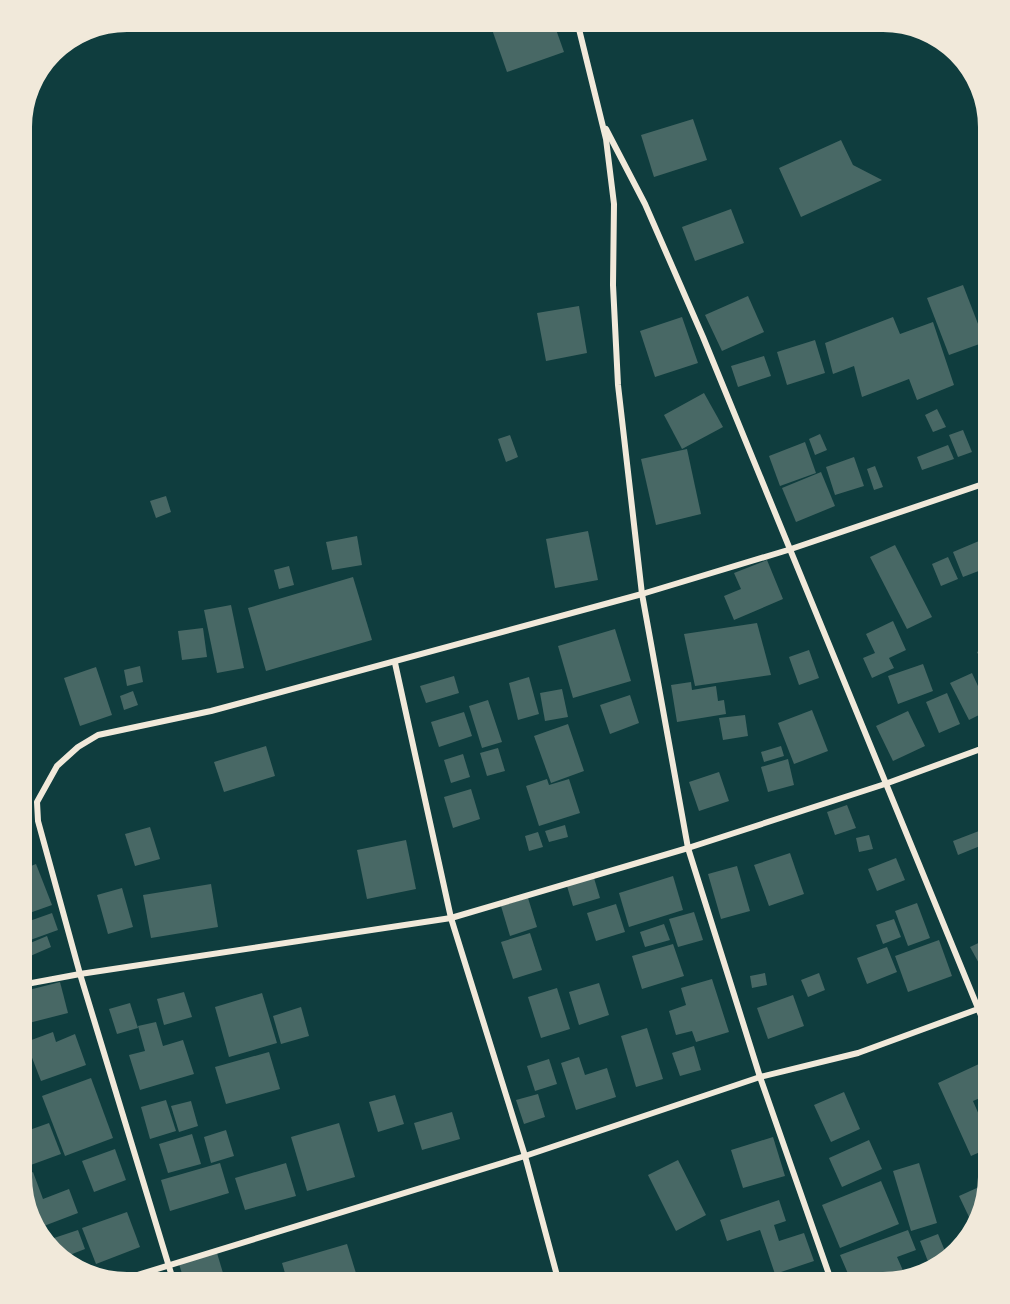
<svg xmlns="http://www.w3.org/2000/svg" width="1010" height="1304" viewBox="0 0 1010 1304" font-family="'IBM Plex Sans',sans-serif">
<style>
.building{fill:#486865}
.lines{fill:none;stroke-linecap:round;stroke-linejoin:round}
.minor{stroke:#f1e9da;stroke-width:6}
</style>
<rect width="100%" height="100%" fill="#0f3d3e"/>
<!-- building -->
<g class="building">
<path d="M489 21H553L564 52 507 72Z"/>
<path d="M693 119 707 160 654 177 641 135Z"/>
<path d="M841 140 853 165 882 180 801 217 779 168Z"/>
<path d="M731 209 744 243 695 261 682 227Z"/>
<path d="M963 285 985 342 949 355 927 298Z"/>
<path d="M748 296 764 332 722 351 705 315Z"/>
<path d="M579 306 587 353 546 361 537 313Z"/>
<path d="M682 317 698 363 655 377 640 331Z"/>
<path d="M893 317 900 334 933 322 954 385 917 400 909 379 862 397 854 366 833 374 825 343Z"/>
<path d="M815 340 825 373 787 385 777 352Z"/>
<path d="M764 356 771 376 738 387 731 366Z"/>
<path d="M704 393 723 427 682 449 664 415Z"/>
<path d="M937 409 946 427 933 432 925 415Z"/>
<path d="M963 430 972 452 958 457 949 435Z"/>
<path d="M820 434 827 450 815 455 809 439Z"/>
<path d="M510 435 518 457 506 462 498 439Z"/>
<path d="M805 442 816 473 780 486 769 456Z"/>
<path d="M948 445 954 459 922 470 917 457Z"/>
<path d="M687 449 701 514 656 525 641 459Z"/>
<path d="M854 457 864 486 835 495 826 467Z"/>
<path d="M875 466 883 487 874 490 867 469Z"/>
<path d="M821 472 835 506 796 522 782 488Z"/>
<path d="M166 496 171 512 156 518 150 501Z"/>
<path d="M588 531 598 580 555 588 546 539Z"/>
<path d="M357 536 362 565 332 570 326 542Z"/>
<path d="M979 541 989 567 963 577 953 552Z"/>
<path d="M895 545 932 617 907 629 870 557Z"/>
<path d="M948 557 958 579 941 586 932 564Z"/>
<path d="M767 560 783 599 734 620 724 596 741 589 734 573Z"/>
<path d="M289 566 294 585 279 589 274 570Z"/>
<path d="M353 577 372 640 266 671 248 608Z"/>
<path d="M231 605 244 668 217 673 204 610Z"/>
<path d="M893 621 906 650 889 658 894 668 872 678 863 658 875 653 866 634Z"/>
<path d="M757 623 771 675 695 686 684 634Z"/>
<path d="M203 628 207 657 182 660 178 631Z"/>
<path d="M615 629 631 681 573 698 558 646Z"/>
<path d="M989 646V677L977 652Z"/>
<path d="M809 650 819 678 799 685 789 657Z"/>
<path d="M923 664 933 691 898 704 888 676Z"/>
<path d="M140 666 143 682 127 686 124 670Z"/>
<path d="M96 667 112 715 80 726 64 678Z"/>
<path d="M972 673 989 710 969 720 950 683Z"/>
<path d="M454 676 459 693 426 703 420 686Z"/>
<path d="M529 677 539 714 518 720 509 683Z"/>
<path d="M691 682 692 690 716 686 718 701 724 700 726 714 677 722 671 685Z"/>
<path d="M562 689 568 717 545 721 540 693Z"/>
<path d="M133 691 138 705 124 710 120 696Z"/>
<path d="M947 693 960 724 939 733 926 702Z"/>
<path d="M630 695 639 723 610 734 600 705Z"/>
<path d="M488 700 502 742 482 748 469 706Z"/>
<path d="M812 710 828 751 794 764 778 723Z"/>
<path d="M908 711 925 746 893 761 876 726Z"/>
<path d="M464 712 472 736 439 747 431 722Z"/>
<path d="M745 715 748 736 723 740 719 718Z"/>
<path d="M568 724 584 771 551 783 534 736Z"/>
<path d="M266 746 275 776 224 792 214 762Z"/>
<path d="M781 746 784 756 764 762 761 752Z"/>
<path d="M498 748 505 771 487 776 480 753Z"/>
<path d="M463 754 470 777 451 783 444 760Z"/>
<path d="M788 759 794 785 768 792 761 767Z"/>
<path d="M719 772 729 801 699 811 689 782Z"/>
<path d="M547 779 549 785 569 779 580 813 539 826 526 786Z"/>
<path d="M471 789 480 819 453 828 444 797Z"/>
<path d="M847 805 856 828 835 835 827 812Z"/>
<path d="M565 825 568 837 549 842 545 831Z"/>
<path d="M150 827 160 859 135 866 125 834Z"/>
<path d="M979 831 985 844 958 855 953 841Z"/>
<path d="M538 832 543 847 529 851 525 836Z"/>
<path d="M869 835 873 849 859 852 856 838Z"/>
<path d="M406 840 416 889 367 899 357 850Z"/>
<path d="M790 853 804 894 769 906 754 865Z"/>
<path d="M896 858 905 880 877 891 868 869Z"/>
<path d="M36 864 52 905 21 916V870Z"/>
<path d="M737 866 750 911 721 919 708 874Z"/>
<path d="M673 876 683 910 629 927 619 893Z"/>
<path d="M594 878 600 898 573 906 567 886Z"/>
<path d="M211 884 218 927 151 938 143 895Z"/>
<path d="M122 888 133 927 108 934 97 895Z"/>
<path d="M528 898 537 927 510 936 501 906Z"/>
<path d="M917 903 930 938 908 946 895 911Z"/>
<path d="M616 904 625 932 596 941 587 913Z"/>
<path d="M694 912 703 940 678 947 669 919Z"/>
<path d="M52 913 58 930 22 943 21 924Z"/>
<path d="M894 919 901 937 883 944 876 925Z"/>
<path d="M664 924 670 940 645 947 640 932Z"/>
<path d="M530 933 542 970 513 979 501 942Z"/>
<path d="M47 936 51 947 28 957 23 946Z"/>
<path d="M989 938V963L981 967 970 947Z"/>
<path d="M939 940 952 976 908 992 895 956Z"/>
<path d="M673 944 684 976 642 989 632 956Z"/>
<path d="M887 947 897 972 867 984 857 958Z"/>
<path d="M765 973 767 985 752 988 750 976Z"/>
<path d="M819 973 825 990 808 997 801 980Z"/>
<path d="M712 979 729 1032 696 1042 692 1031 676 1035 669 1011 686 1005 681 988Z"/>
<path d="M60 982 68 1013 21 1025V992Z"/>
<path d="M599 983 609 1015 579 1025 569 992Z"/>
<path d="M557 988 570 1029 541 1038 528 997Z"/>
<path d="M184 992 192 1017 164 1025 157 999Z"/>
<path d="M262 993 277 1043 229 1057 215 1007Z"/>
<path d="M793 995 804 1026 768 1039 757 1008Z"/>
<path d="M130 1003 138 1028 117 1034 109 1009Z"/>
<path d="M301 1007 309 1036 281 1044 273 1016Z"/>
<path d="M156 1022 163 1046 183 1040 194 1074 140 1090 129 1055 145 1051 138 1026Z"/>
<path d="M647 1028 663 1079 636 1087 621 1036Z"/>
<path d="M53 1032 56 1042 75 1034 86 1065 41 1081 26 1042Z"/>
<path d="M694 1046 701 1070 680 1076 672 1053Z"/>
<path d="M269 1052 280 1089 226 1104 215 1067Z"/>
<path d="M579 1057 585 1075 607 1068 616 1097 576 1110 561 1063Z"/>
<path d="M549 1059 557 1084 535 1091 527 1066Z"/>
<path d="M979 1064 989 1086V1094L973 1101 989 1138V1148L971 1156 938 1083Z"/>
<path d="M22 1078 28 1101 21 1103V1079Z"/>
<path d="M91 1078 113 1138 65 1156 42 1096Z"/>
<path d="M844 1092 860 1129 831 1142 814 1105Z"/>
<path d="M538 1094 545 1117 524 1124 516 1100Z"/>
<path d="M395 1095 404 1124 378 1132 369 1102Z"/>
<path d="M166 1100 176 1131 150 1139 141 1107Z"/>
<path d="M191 1101 198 1126 179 1132 171 1106Z"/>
<path d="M452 1112 460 1139 422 1150 414 1123Z"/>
<path d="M49 1123 61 1154 28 1166 21 1147V1133Z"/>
<path d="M339 1123 355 1177 307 1191 291 1137Z"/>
<path d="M226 1130 234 1156 211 1163 204 1137Z"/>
<path d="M192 1134 201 1164 168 1173 159 1144Z"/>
<path d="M773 1137 785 1176 743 1188 731 1150Z"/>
<path d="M869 1140 882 1169 842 1187 829 1158Z"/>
<path d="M115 1149 126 1180 94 1192 82 1161Z"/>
<path d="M678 1160 706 1215 676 1231 648 1175Z"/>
<path d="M220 1163 229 1193 170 1211 161 1180Z"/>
<path d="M286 1163 296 1196 245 1210 235 1178Z"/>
<path d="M919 1163 937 1223 911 1231 893 1171Z"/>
<path d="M33 1172 43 1199 69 1189 78 1213 36 1229 21 1178Z"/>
<path d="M881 1181 899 1224 840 1248 822 1205Z"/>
<path d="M988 1183 979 1215 970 1219 959 1196Z"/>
<path d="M779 1200 786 1221 774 1225 779 1241 804 1233 814 1261 775 1274 760 1230 727 1241 720 1220Z"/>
<path d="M127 1212 140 1247 96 1264 82 1228Z"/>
<path d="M78 1230 85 1249 62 1258 56 1252 51 1239Z"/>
<path d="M908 1230 916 1250 897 1257 905 1275 884 1283H852L840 1255Z"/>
<path d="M938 1234 947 1256 929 1264 920 1241Z"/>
<path d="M347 1244 359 1283H288L282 1263Z"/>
<path d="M217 1253 226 1283H185L179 1264Z"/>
</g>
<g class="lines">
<!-- minor -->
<g class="minor">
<path d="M577 21 606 139 614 204 613 285 618 385 642 594 688 848 760 1077 832 1283"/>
<path d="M606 129 645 204 703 337 989 1035"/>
<path d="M395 663 451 918 525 1156 559 1283"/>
<path d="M21 985 80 974 451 918 688 848 885 784 989 746"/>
<path d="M118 1281 525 1156 760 1077 858 1053 989 1005"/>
<path d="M174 1283 80 974 38 821 37 802 57 766 78 747 98 735 211 711 642 594 788 550 989 482"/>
</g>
</g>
<!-- crop -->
<path d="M0 0H1010V1304H0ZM127 32H883A95 95 0 0 1 978 127V1177A95 95 0 0 1 883 1272H127A95 95 0 0 1 32 1177V127A95 95 0 0 1 127 32Z" fill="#f1e9da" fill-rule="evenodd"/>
</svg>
